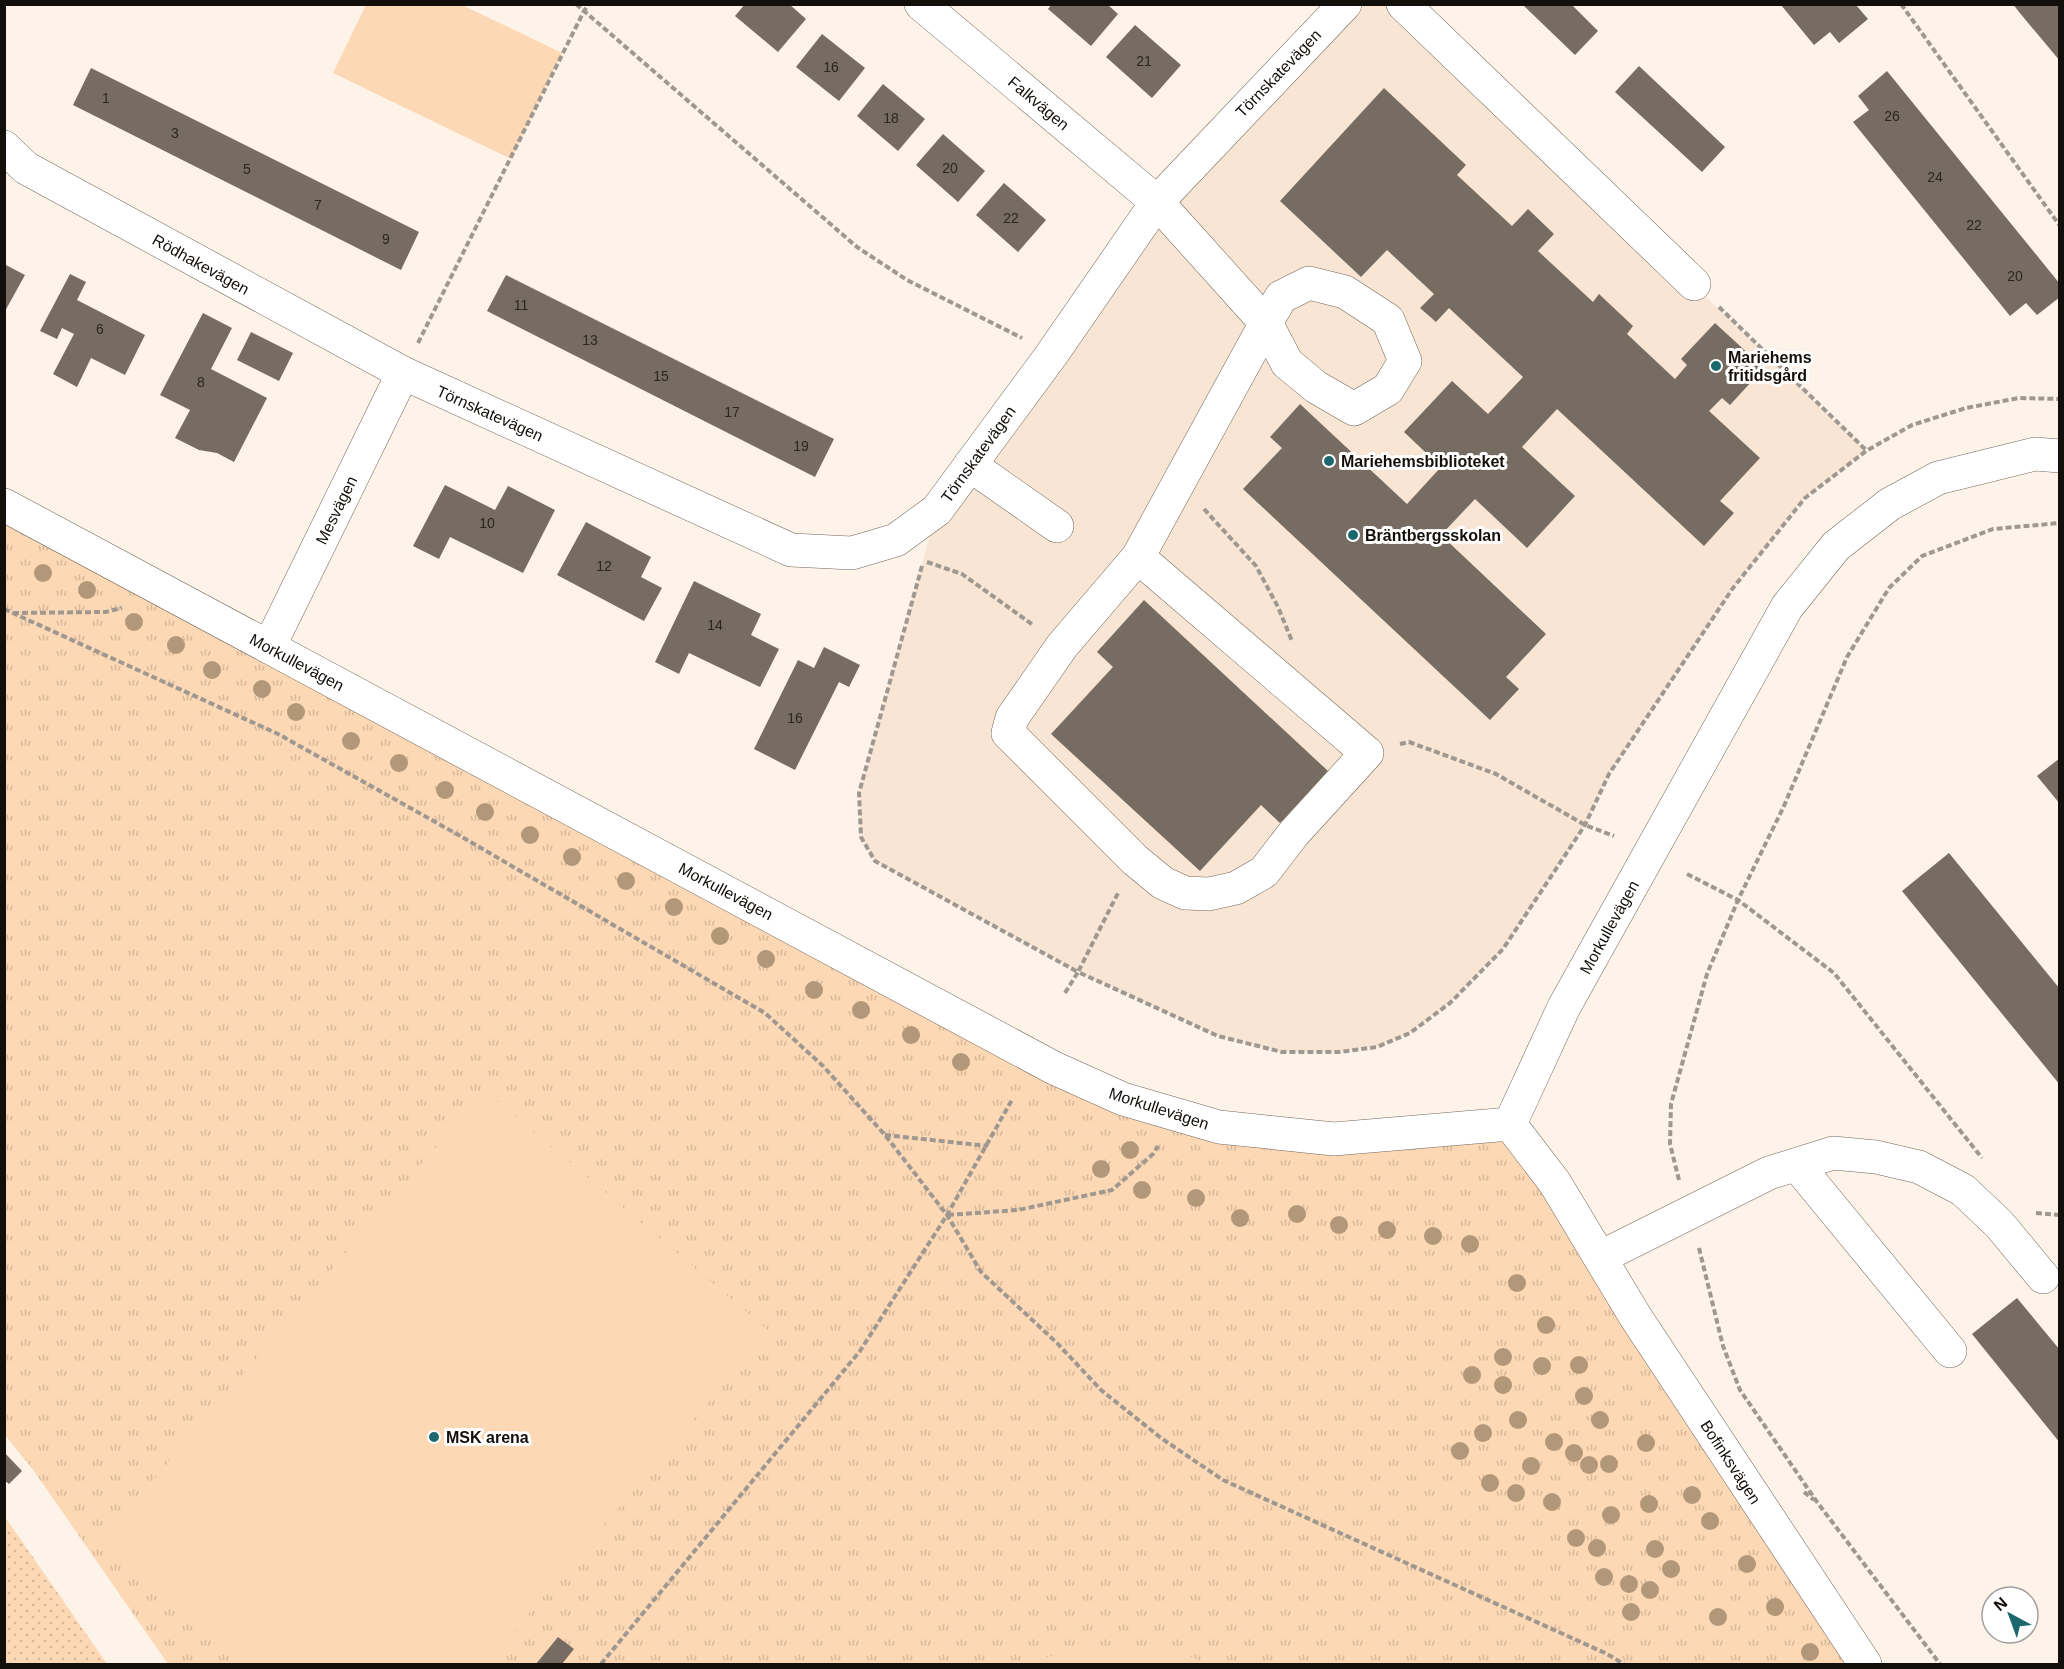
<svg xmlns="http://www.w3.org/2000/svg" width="2064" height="1669" viewBox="0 0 2064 1669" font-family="Arial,sans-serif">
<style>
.built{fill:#f8e5d3}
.grass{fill:url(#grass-tufts)}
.park{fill:#fcd8b5}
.garden{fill:url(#garden-dots)}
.building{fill:#776c61}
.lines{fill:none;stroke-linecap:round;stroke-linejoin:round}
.minor-casing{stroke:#72675c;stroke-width:34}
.path{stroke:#9f9890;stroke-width:4;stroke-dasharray:6 3;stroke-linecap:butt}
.minor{stroke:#fff;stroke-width:33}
.tree{fill:#b29779}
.poi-dot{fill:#1c696d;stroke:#fff;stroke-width:2}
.labels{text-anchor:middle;stroke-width:6;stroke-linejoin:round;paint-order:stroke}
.number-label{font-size:14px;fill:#2b2620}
.street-label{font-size:16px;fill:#120e0a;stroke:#fff}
.poi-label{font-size:16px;font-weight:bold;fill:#120e0a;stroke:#fff;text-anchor:start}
</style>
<defs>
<pattern id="grass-tufts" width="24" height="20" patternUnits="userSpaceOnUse" patternTransform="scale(1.5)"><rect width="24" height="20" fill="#fcd8b5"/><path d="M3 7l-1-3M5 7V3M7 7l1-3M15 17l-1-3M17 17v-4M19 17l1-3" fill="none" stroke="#d7b89a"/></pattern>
<pattern id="garden-dots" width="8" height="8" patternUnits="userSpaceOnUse" patternTransform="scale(1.5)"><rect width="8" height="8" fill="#fcd8b5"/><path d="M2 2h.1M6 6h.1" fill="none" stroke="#d7b89a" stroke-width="1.8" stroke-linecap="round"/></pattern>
</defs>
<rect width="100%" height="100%" fill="#fdf3e9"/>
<!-- built -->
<path class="built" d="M1345 5H1403L1866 451 1805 498 1733 588 1609 774 1585 825 1503 949 1450 1003 1410 1033 1377 1047 1339 1052H1282L1218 1036 1078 972 875 861 861 837 859 793 937 510 1052 354Z"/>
<!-- grass -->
<path class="grass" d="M4 505 1054 1068 1219 1127 1510 1124 1865 1664H168L34 1471 5 1435Z"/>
<!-- park -->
<g class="park">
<path d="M366 5H462L562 53 511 159 333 73Z"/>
<path d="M484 1090 769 1331 486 1664H242L99 1544Z"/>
<path d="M1069 1651 1188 1656 1209 1664H1023Z"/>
</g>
<!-- garden -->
<path class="garden" d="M4 1517H5L107 1664H5Z"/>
<!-- building -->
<g class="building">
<path d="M745 4H789L806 19 778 52 735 16Z"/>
<path d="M1052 4H1107L1118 14 1091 46 1048 9Z"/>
<path d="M1522 4H1571L1598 31 1575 55Z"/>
<path d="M2013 4H2060V61L2019 12Z"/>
<path d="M1781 5H1856L1868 19 1839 43 1830 32 1814 45Z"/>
<path d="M1135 25 1181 65 1152 98 1106 57Z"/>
<path d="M822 34 865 68 839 101 796 67Z"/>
<path d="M1639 66 1725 147 1702 172 1615 92Z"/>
<path d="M91 68 419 232 401 270 73 105Z"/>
<path d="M1887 71 2060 284V297L2037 315 2026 303 2010 316 1853 122 1869 110 1858 96Z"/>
<path d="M883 84 925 119 898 151 857 116Z"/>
<path d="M1384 88 1466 165 1457 175 1512 226 1528 209 1554 234 1538 251 1593 302 1599 294 1633 326 1627 334 1675 379 1687 365 1681 359 1715 323 1764 368 1730 405 1722 398 1709 411 1760 458 1720 501 1734 513 1704 546 1557 409 1522 447 1575 496 1527 548 1475 499 1441 535 1546 634 1506 677 1519 689 1490 720 1243 489 1282 448 1270 437 1300 404 1407 504 1441 467 1404 432 1452 381 1488 414 1523 377 1449 308 1436 322 1420 308 1434 294 1387 250 1361 277 1280 201Z"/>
<path d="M943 134 985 171 958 202 916 165Z"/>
<path d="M1004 183 1046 220 1018 252 976 215Z"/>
<path d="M4 264 25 275 4 313Z"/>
<path d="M70 274 86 282 77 300 145 335 125 375 91 358 77 387 53 374 74 334 62 328 57 339 40 331Z"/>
<path d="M506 275 834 439 815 477 487 311Z"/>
<path d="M203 313 232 328 211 369 267 398 234 462 217 453 199 450 175 438 190 410 160 395Z"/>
<path d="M251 332 293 353 279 381 237 360Z"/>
<path d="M445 485 495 510 508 486 555 510 523 573 450 537 439 559 413 546Z"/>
<path d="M586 522 651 557 641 577 662 588 644 621 557 575Z"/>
<path d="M694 581 761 614 751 635 779 649 760 687 689 653 679 674 655 662Z"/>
<path d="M1144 600 1328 771 1280 823 1261 805 1200 871 1051 734 1113 667 1097 652Z"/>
<path d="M824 647 860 665 849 687 839 682 795 770 754 749 798 660 814 668Z"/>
<path d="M2060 758V804L2037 776Z"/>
<path d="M1949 853 2060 989V1085L1902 891Z"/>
<path d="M2017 1298 2060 1350V1443L1972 1334Z"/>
<path d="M4 1452 22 1471 9 1484 4 1480Z"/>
<path d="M558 1637 574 1649 562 1664H536Z"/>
</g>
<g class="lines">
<defs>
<g id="minor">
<path d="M921 4 1157 202 1266 323 1287 363 1316 387 1354 409 1388 389 1405 361 1388 320 1345 292 1309 283 1281 297 1266 323 1138 557 1062 646 1012 718 1008 733 1135 860 1163 883 1185 893 1209 894 1236 888 1264 872 1294 833 1367 753 1138 557"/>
<path d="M1403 4 1694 284"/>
<path d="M4 147 26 168 403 373 791 550 852 553 896 540 937 510 1052 354 1157 202 1345 4"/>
<path d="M970 465 1057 526"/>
<path d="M4 505 1054 1068 1123 1099 1219 1127 1334 1139 1510 1124"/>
<path d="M269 647 403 373"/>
<path d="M1510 1124 1564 1007 1787 607 1836 546 1890 504 1938 478 2035 454 2060 456"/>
<path d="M1510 1124 1555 1183 1635 1316 1865 1664"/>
<path d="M1797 1165 1950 1351"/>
<path d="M1601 1257 1769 1173 1833 1153 1876 1157 1919 1167 1963 1190 1999 1224 2043 1277"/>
</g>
</defs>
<!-- minor casing -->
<use href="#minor" class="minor-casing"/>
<!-- path -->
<g class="path">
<path d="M576 4 857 247 907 280 1022 338"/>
<path d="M1901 4 2060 226"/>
<path d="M1719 307 1866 450"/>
<path d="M418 343 584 11 589 4"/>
<path d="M1204 509 1256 566 1278 607 1292 641"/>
<path d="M927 562 962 574 1033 625"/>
<path d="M922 566 859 793 861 837 875 861 1078 972 1119 891"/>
<path d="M4 609 278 734 455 833 765 1013 823 1066 885 1135 947 1215 981 1272 1057 1343 1101 1390 1161 1438 1223 1480 1605 1653 1624 1664"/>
<path d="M13 613 105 612 122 608"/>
<path d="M1400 744 1409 742 1496 774 1585 825 1614 836"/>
<path d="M1687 874 1738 900 1834 973 1982 1158"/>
<path d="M1065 993 1078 972 1218 1036 1282 1052H1339L1377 1047 1410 1033 1450 1003 1503 949 1585 825 1609 774 1733 588 1805 498 1866 451 1912 425 1966 408 2019 398 2060 399"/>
<path d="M885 1135 988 1146"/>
<path d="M1679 1180 1670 1144 1671 1104 1707 974 1738 900 1784 806 1847 657 1889 588 1922 556 1993 529 2060 523"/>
<path d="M2036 1213 2060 1215"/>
<path d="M948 1215 1018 1210 1112 1190 1153 1154 1158 1146"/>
<path d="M1699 1248 1723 1346 1740 1390 1817 1502 1940 1664"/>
<path d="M1804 1492 1814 1500"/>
<path d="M601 1664 860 1351 947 1215 1013 1098"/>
</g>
<!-- minor -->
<use href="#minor" class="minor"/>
</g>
<!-- trees -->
<g class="tree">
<circle cx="43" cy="573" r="9"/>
<circle cx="87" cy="590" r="9"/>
<circle cx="134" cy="622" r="9"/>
<circle cx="176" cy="645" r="9"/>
<circle cx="212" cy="670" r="9"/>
<circle cx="262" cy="689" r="9"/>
<circle cx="296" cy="712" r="9"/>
<circle cx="351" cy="741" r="9"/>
<circle cx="399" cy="763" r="9"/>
<circle cx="445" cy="790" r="9"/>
<circle cx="485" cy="812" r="9"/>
<circle cx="530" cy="835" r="9"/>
<circle cx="572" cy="857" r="9"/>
<circle cx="626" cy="881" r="9"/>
<circle cx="674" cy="907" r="9"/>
<circle cx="720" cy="936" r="9"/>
<circle cx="766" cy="959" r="9"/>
<circle cx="814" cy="990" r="9"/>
<circle cx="861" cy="1010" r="9"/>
<circle cx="911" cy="1035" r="9"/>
<circle cx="961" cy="1062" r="9"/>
<circle cx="1130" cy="1150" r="9"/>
<circle cx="1101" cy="1169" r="9"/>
<circle cx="1142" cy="1190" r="9"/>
<circle cx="1196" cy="1198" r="9"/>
<circle cx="1297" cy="1214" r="9"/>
<circle cx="1240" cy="1218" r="9"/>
<circle cx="1339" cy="1225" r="9"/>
<circle cx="1387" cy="1230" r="9"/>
<circle cx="1433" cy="1236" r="9"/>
<circle cx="1470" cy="1244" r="9"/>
<circle cx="1517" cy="1283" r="9"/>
<circle cx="1546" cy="1325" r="9"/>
<circle cx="1503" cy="1357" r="9"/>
<circle cx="1579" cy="1365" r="9"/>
<circle cx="1542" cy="1366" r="9"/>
<circle cx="1472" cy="1375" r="9"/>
<circle cx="1503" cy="1385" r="9"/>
<circle cx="1584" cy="1396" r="9"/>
<circle cx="1518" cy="1420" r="9"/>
<circle cx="1600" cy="1420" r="9"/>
<circle cx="1483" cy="1433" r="9"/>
<circle cx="1554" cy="1442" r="9"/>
<circle cx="1646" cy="1443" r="9"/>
<circle cx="1460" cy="1451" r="9"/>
<circle cx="1574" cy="1453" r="9"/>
<circle cx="1609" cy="1464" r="9"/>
<circle cx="1589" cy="1465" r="9"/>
<circle cx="1531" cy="1466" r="9"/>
<circle cx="1490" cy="1483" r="9"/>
<circle cx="1516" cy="1493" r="9"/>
<circle cx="1692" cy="1495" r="9"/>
<circle cx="1552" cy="1502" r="9"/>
<circle cx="1649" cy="1504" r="9"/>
<circle cx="1611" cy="1515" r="9"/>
<circle cx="1710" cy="1521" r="9"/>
<circle cx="1576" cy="1538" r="9"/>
<circle cx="1597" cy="1548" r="9"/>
<circle cx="1655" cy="1549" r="9"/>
<circle cx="1747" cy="1564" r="9"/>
<circle cx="1671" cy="1569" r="9"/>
<circle cx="1604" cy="1577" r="9"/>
<circle cx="1629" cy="1584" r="9"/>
<circle cx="1650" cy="1590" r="9"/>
<circle cx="1775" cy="1607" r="9"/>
<circle cx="1631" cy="1612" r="9"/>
<circle cx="1718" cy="1617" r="9"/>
<circle cx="1810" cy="1652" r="9"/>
</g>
<!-- markers -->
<g class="poi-dot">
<circle cx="1716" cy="366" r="6"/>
<circle cx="1329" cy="461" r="6"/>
<circle cx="1353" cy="535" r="6"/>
<circle cx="434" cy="1437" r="6"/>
</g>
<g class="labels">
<!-- number labels -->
<g class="number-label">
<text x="1144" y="66">21</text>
<text x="831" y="72">16</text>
<text x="106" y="103">1</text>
<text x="1892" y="121">26</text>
<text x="891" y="123">18</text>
<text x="175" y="138">3</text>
<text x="950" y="173">20</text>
<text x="247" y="174">5</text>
<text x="1935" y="182">24</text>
<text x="318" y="210">7</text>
<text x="1011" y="223">22</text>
<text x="1974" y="230">22</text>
<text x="386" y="244">9</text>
<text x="2015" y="281">20</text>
<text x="521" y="310">11</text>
<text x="100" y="334">6</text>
<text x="590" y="345">13</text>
<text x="661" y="381">15</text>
<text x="201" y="387">8</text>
<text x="732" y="417">17</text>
<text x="801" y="451">19</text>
<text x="487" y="528">10</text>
<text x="604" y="571">12</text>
<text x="715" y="630">14</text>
<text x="795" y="723">16</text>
</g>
<!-- street labels -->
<g class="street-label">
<text transform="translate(1278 73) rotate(-46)" y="6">Törnskatevägen</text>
<text transform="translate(1039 103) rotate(40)" y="6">Falkvägen</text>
<text transform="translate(201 264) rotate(29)" y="6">Rödhakevägen</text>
<text transform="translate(490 413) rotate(24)" y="6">Törnskatevägen</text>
<text transform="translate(978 454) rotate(-54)" y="6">Törnskatevägen</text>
<text transform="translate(336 510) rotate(-64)" y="6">Mesvägen</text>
<text transform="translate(297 662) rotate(28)" y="6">Morkullevägen</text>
<text transform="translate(726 891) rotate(28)" y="6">Morkullevägen</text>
<text transform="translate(1609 927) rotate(-61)" y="6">Morkullevägen</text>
<text transform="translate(1159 1108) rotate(18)" y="6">Morkullevägen</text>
<text transform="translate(1731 1462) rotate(57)" y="6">Bofinksvägen</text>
</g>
<!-- poi labels -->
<g class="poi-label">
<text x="1728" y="363">Mariehems<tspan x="1728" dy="18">fritidsgård</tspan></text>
<text x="1341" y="467">Mariehemsbiblioteket</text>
<text x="1365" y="541">Bräntbergsskolan</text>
<text x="446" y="1443">MSK arena</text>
</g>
</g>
<!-- border -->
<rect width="2064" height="1669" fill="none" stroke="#120e0a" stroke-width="12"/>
<!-- north arrow -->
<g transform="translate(2010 1615) rotate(319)"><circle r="28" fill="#ffffff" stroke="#a09f9d" stroke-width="1.5"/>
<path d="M0-4.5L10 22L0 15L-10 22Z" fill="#1c696d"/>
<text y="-9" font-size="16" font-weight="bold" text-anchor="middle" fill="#120e0a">N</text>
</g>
</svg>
